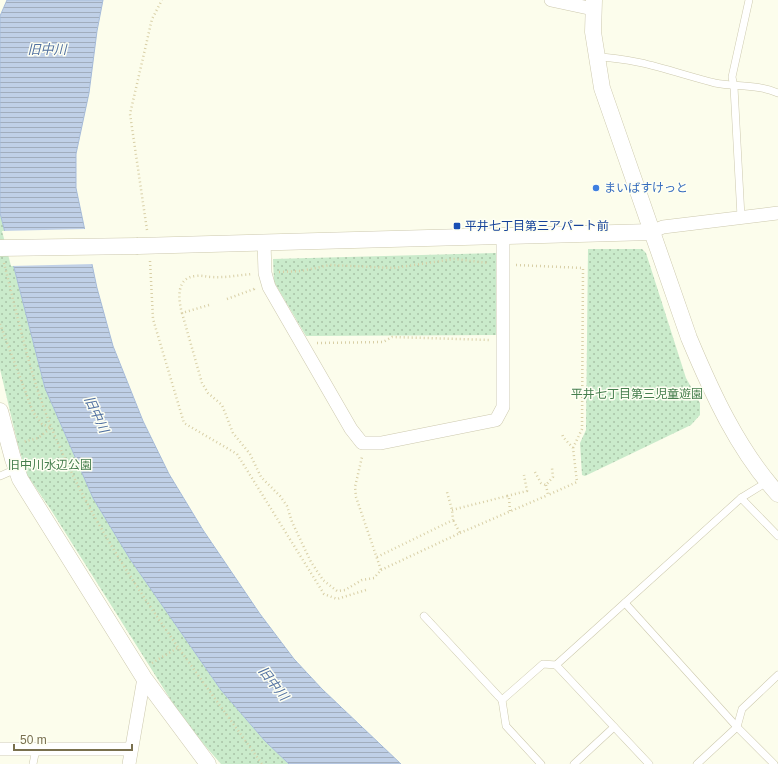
<svg xmlns="http://www.w3.org/2000/svg" width="778" height="764" viewBox="0 0 778 764" font-family="Helvetica,'Noto Sans JP',sans-serif">
<style>
.park{fill:url(#park-dots)}
.water{fill:url(#water-rules);stroke:#a6bbd9}
.pier{fill:#fcfdec}
.lines{fill:none;stroke-linecap:round;stroke-linejoin:round}
.service-casing{stroke:#cdc9ae;stroke-width:8}
.minor-casing{stroke:#cdc9ae;stroke-width:14}
.tertiary-casing{stroke:#cdc9ae;stroke-width:17}
.path{stroke:#d8cfa6;stroke-width:2.5;stroke-dasharray:1 3;stroke-linecap:butt}
.service{stroke:#fff;stroke-width:7}
.minor{stroke:#fff;stroke-width:13}
.tertiary{stroke:#fff;stroke-width:16}
.tertiary-bridge-casing{stroke:#cdc9ae;stroke-width:17;stroke-linecap:butt}
.tertiary-bridge{stroke:#fff;stroke-width:16}
.shop-dot{fill:#3f7fe0;stroke:#fefff3;stroke-width:1.5}
.transit-dot{fill:#1a4fb4;stroke:#fefff3;stroke-width:1.5}
.labels{text-anchor:middle;stroke-width:3;stroke-linejoin:round;paint-order:stroke}
.shop-label{font-size:12px;fill:#366cbe;stroke:#fefff3;text-anchor:start}
.transit-label{font-size:12px;fill:#164399;stroke:#fefff3;text-anchor:start}
.park-label{font-size:12px;fill:#457e4d;stroke:#fefff3}
.water-label{font-size:13px;font-style:italic;fill:#5171a1;stroke:#fefff3}
</style>
<defs>
<pattern id="park-dots" width="8" height="8" patternUnits="userSpaceOnUse"><rect width="8" height="8" fill="#caebcb"/><path d="M2 2h.1M6 6h.1" fill="none" stroke="#a9c3a7" stroke-width="1.8" stroke-linecap="round"/></pattern>
<pattern id="water-rules" width="6" height="5" patternUnits="userSpaceOnUse"><rect width="6" height="5" fill="#c0d0e7"/><path d="M0 2.5h6" fill="none" stroke="#a1adbd"/></pattern>
</defs>
<rect width="100%" height="100%" fill="#fcfdec"/>
<!-- park -->
<g class="park">
<path d="M0 213 45 388 93 498 130 559 221 690 265 741 289 764H221L186 724 51 510 27 475 18 445 0 369Z"/>
<path d="M588 249H642L646 253 686 378 700 403V415L691 425 585 476 582 475 580 443 586 430Z"/>
<path d="M496 253V335L306 336 274 282 273 259Z"/>
</g>
<!-- water -->
<path class="water" d="M7 0H103L97 31 89 93 76 154V188L97 288 113 346 143 421 169 474 203 530 260 614 294 659 322 689 401 764H289L265 741 221 690 130 559 93 498 45 388 0 213V16Z"/>
<!-- pier -->
<path class="pier" d="M86 229 94 264 11 266 2 231Z"/>
<g class="lines">
<defs>
<g id="service">
<path d="M596 57C638 58 675 73 715 83 735 87 758 84 778 93"/>
<path d="M741 217 734 87 732 77 749 0"/>
<path d="M0 476 16 469"/>
<path d="M741 498 778 536"/>
<path d="M625 603 737 727 774 764"/>
<path d="M424 616 502 700"/>
<path d="M556 665 649 764"/>
<path d="M33 764 36 749"/>
<path d="M541 764 506 726 502 700 543 664 556 665 741 498 767 482"/>
<path d="M574 764 614 727"/>
<path d="M697 764 737 727 742 709 778 675"/>
</g>
<g id="minor">
<path d="M551 0 593 9"/>
<path d="M651 232 663 227 778 213"/>
<path d="M264 242 265 273 269 287 351 429 362 443H381L496 420 503 407V236"/>
<path d="M0 749H131"/>
<path d="M129 764 144 678"/>
</g>
<g id="tertiary">
<path d="M594 0 593 32 602 88 689 338C712 393 738 450 778 494"/>
<path d="M138 246 651 232"/>
<path d="M0 411 13 459 20 479 144 678 208 764"/>
</g>
</defs>
<!-- service casing -->
<use href="#service" class="service-casing"/>
<!-- minor casing -->
<use href="#minor" class="minor-casing"/>
<!-- tertiary casing -->
<use href="#tertiary" class="tertiary-casing"/>
<!-- path -->
<g class="path">
<path d="M147 230 130 114 152 19 162 0"/>
<path d="M150 261 153 319 184 423 237 454 324 594 337 599 366 590"/>
<path d="M4 263C18 318 30 376 52 429 102 551 186 657 262 764"/>
<path d="M516 265 583 268 582 429 573 448"/>
<path d="M279 272 301 271 330 265 394 268 454 259 489 263"/>
<path d="M227 299 254 289V287"/>
<path d="M209 305 182 313C178 299 176 277 196 276 202 275 206 277 212 277 225 278 239 275 252 274"/>
<path d="M182 313 202 383 208 393 222 405 233 433 250 454 261 477 280 496 287 506 292 522 311 562 323 580 337 591 345 590 362 580 374 578 381 570 356 497 355 487 362 457"/>
<path d="M0 324 33 412 42 424 51 428 38 438 23 442"/>
<path d="M317 343 383 342 392 337 491 340"/>
<path d="M535 472 541 483 546 485 553 477 552 468"/>
<path d="M546 485 548 495 577 482 573 448 563 437 562 433"/>
<path d="M452 510 507 496"/>
<path d="M510 511 509 498 507 496 527 491 524 475"/>
<path d="M460 533 548 495"/>
<path d="M377 557 453 520 452 510 447 492"/>
<path d="M381 570 460 533 453 520"/>
<path d="M152 663 179 647"/>
</g>
<!-- service -->
<use href="#service" class="service"/>
<!-- minor -->
<use href="#minor" class="minor"/>
<!-- tertiary -->
<use href="#tertiary" class="tertiary"/>
<defs>
<path id="tertiary-bridge" d="M0 248 138 246"/>
</defs>
<!-- tertiary-bridge casing -->
<use href="#tertiary-bridge" class="tertiary-bridge-casing"/>
<!-- tertiary-bridge -->
<use href="#tertiary-bridge" class="tertiary-bridge"/>
</g>
<!-- markers -->
<circle class="shop-dot" cx="596" cy="188" r="4"/>
<rect class="transit-dot" x="453" y="222" width="8" height="8" rx="2"/>
<g class="labels">
<!-- shop labels -->
<g class="shop-label">
<text x="604" y="192">まいばすけっと</text>
</g>
<!-- transit labels -->
<g class="transit-label">
<text x="465" y="230">平井七丁目第三アパート前</text>
</g>
<!-- park labels -->
<g class="park-label">
<text x="637" y="398">平井七丁目第三児童遊園</text>
<text x="50" y="469">旧中川水辺公園</text>
</g>
<!-- water labels -->
<g class="water-label">
<text x="47" y="54">旧中川</text>
<text transform="translate(97 414) rotate(65)" y="5">旧中川</text>
<text transform="translate(274 683) rotate(52)" y="5">旧中川</text>
</g>
</g>
<!-- scale -->
<path d="M14 744v6h118v-6" fill="none" stroke="#79704e" stroke-width="2"/>
<text x="20" y="744" font-size="12" fill="#79704e" stroke="#fefff3" stroke-width="3" paint-order="stroke">50 m</text>
</svg>
